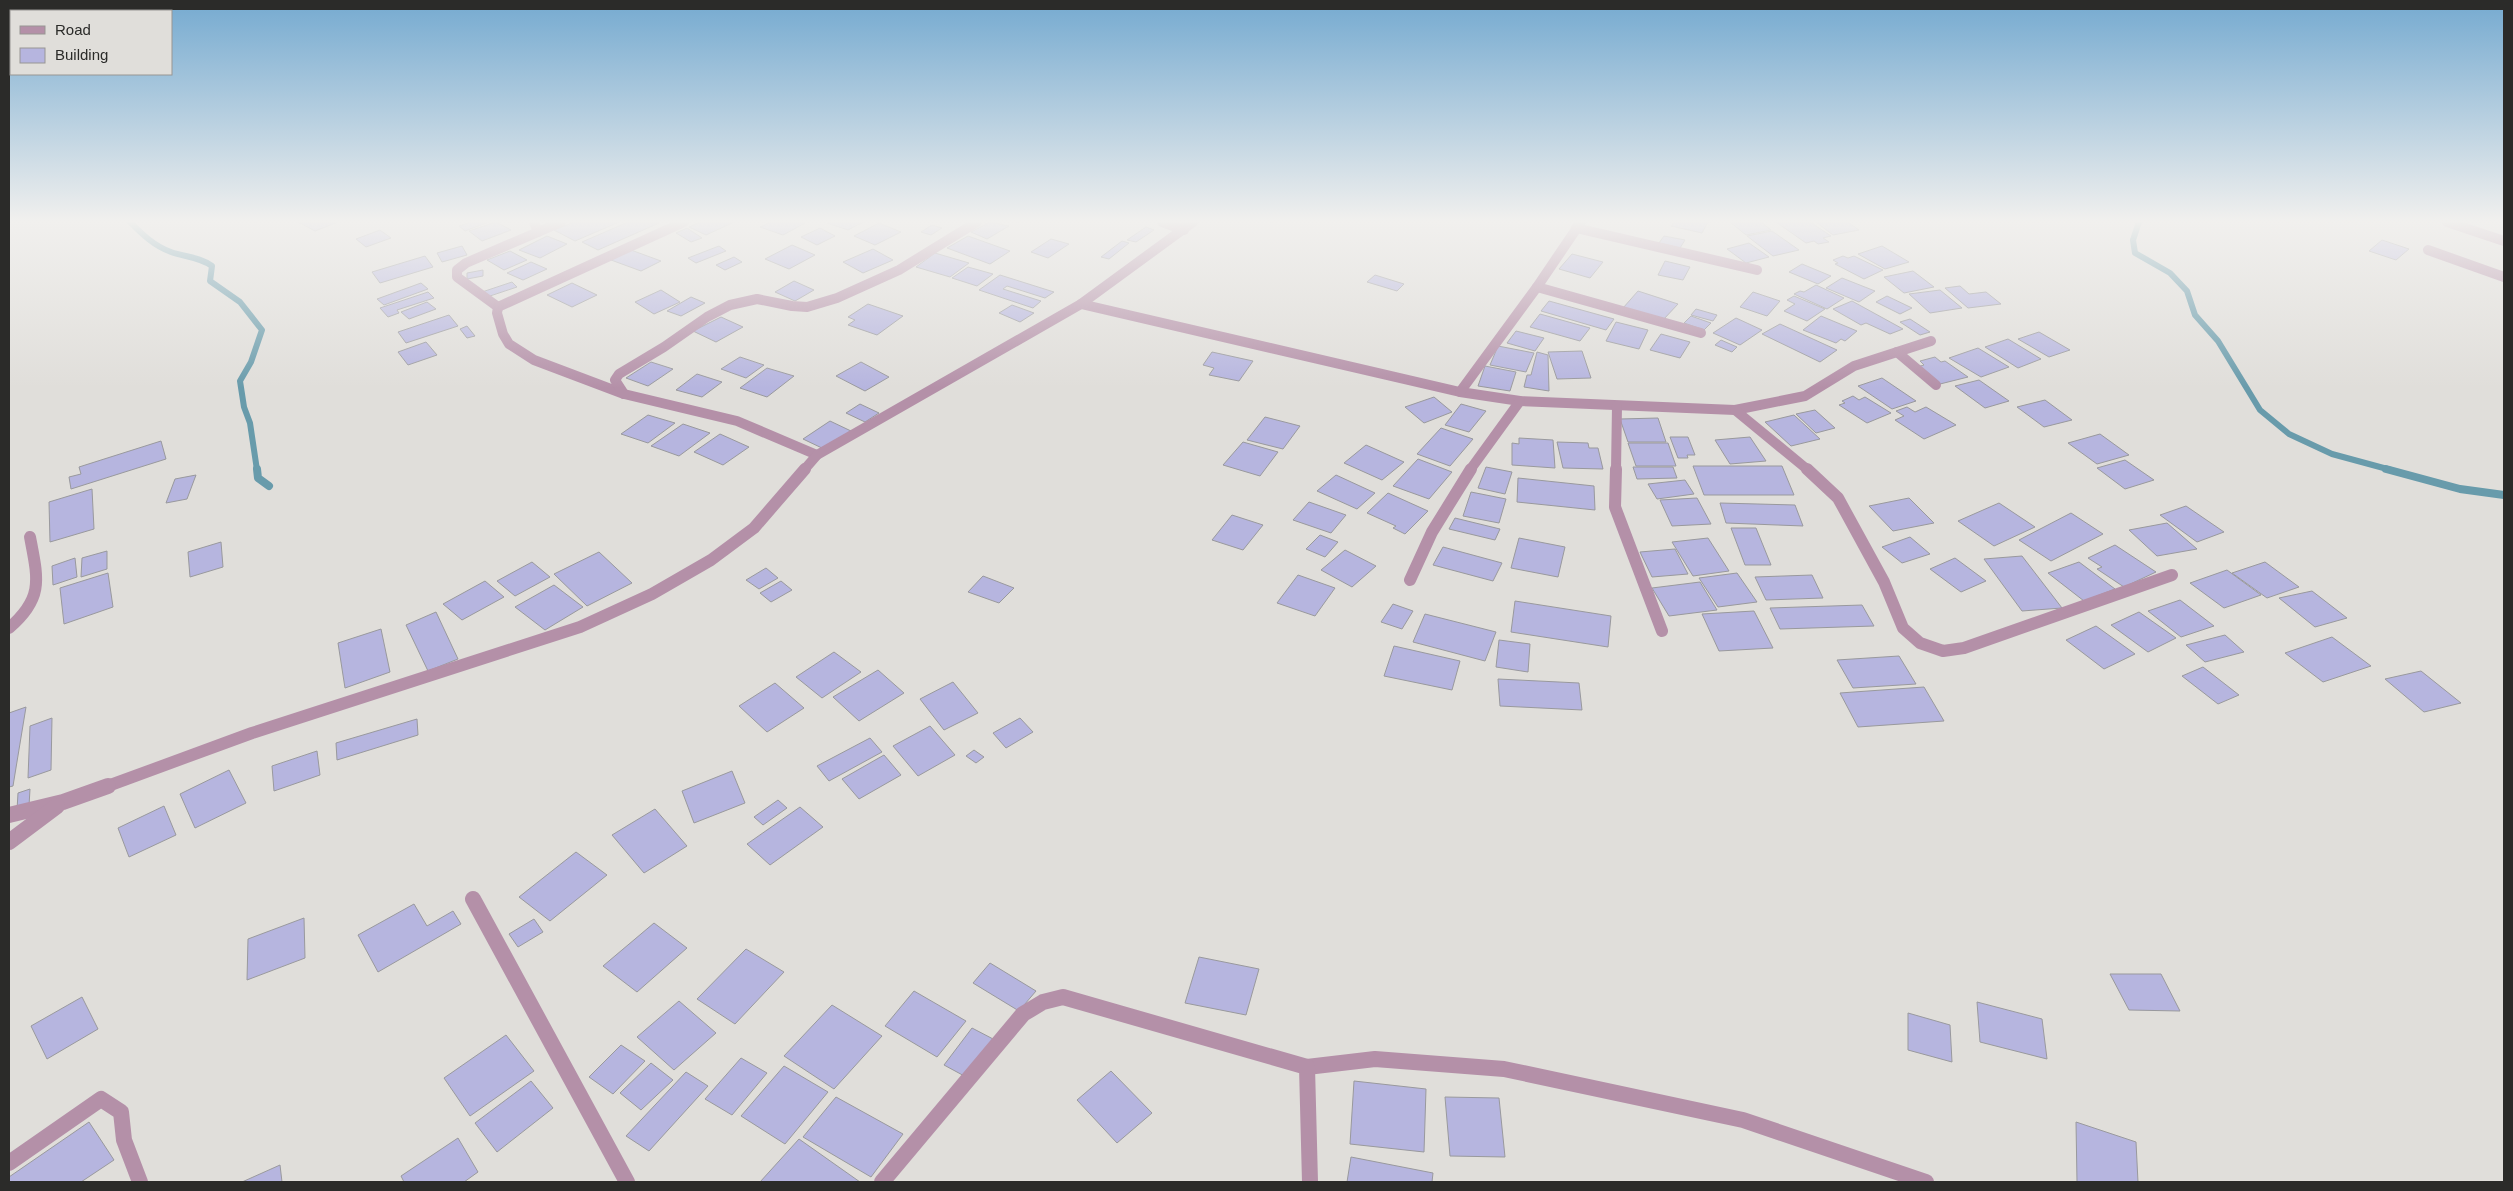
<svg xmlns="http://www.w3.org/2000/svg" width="2513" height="1191" viewBox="0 0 2513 1191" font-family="Helvetica,sans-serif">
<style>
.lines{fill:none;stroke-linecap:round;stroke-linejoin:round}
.stream-far1{stroke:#689bab;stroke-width:6}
.stream{stroke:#689bab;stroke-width:8}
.building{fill:#b6b5df;stroke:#99999d}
.minor-far2{stroke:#b490a8;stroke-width:10}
.minor-far1{stroke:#b490a8;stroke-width:12}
.minor{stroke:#b490a8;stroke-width:16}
</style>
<rect width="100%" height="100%" fill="#e0deda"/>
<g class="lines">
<!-- stream-far1 -->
<g class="stream-far1">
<path d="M130 222C142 234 154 246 171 252 185 257 200 257 212 266L210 281 240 302 262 330 251 362 240 381 244 407 250 423 257 470"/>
<path d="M2139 222 2133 240 2135 253 2170 273 2187 291 2195 315 2218 341 2260 410 2289 434 2332 454 2391 470"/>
</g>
<!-- stream -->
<g class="stream">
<path d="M257 469 258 478 269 486"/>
<path d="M2386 469 2460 489 2504 495"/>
</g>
</g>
<!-- building -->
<g class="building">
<path d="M298 222H338L315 231Z"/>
<path d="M471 222H489L465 231 459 226Z"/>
<path d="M496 222 511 230 482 241 469 231Z"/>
<path d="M574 222H619L575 241 554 230Z"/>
<path d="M628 222 659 223 598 250 582 242Z"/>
<path d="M701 222H734L706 235 689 227Z"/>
<path d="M771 222H799L805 223 783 235 760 227Z"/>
<path d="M830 222H863L848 230 827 223Z"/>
<path d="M990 222 1009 226 987 239 971 232Z"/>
<path d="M1674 222H1708L1702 233 1671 226Z"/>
<path d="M1730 222H1761L1771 230 1746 235Z"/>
<path d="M1776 222H1810L1831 236 1823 238 1829 242 1818 244 1814 241 1806 243Z"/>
<path d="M1816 222H1848L1859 230 1833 235Z"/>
<path d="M879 223 901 232 875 245 854 236Z"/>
<path d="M932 225 942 228 931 235 921 232Z"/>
<path d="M1146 227 1154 230 1136 242 1127 240Z"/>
<path d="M687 228 702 238 691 242 676 233Z"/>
<path d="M820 228 835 236 817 245 801 237Z"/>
<path d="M380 230 391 238 366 247 356 239Z"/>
<path d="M1772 231 1799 250 1773 256 1747 236Z"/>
<path d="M547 236 567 244 540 258 519 250Z"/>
<path d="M968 236 1010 251 990 264 947 248Z"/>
<path d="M1664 236 1685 240 1680 248 1659 243Z"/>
<path d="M1051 239 1069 244 1048 258 1031 252Z"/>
<path d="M2382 240 2409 249 2396 260 2369 251Z"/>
<path d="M1122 241 1129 243 1109 259 1101 257Z"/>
<path d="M1749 243 1769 257 1746 263 1727 249Z"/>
<path d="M792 245 815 255 789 269 765 259Z"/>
<path d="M462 246 467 255 442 262 437 253Z"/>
<path d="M719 246 726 251 696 263 688 258Z"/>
<path d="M1882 246 1909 262 1885 269 1858 254Z"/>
<path d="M873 249 893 260 863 273 843 262Z"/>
<path d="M631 250 661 261 641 271 611 260Z"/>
<path d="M510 251 527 260 504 270 487 260Z"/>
<path d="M935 253 969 263 950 277 916 267Z"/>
<path d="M1572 254 1603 262 1590 278 1559 269Z"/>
<path d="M425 256 433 267 380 283 372 272Z"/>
<path d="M1843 256 1848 258 1854 256 1883 270 1864 279 1835 264 1838 263 1833 260Z"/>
<path d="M734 257 742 262 725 270 716 265Z"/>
<path d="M1665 261 1690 267 1683 280 1658 275Z"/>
<path d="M531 262 547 269 523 280 507 273Z"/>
<path d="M1802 264 1831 276 1818 284 1789 272Z"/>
<path d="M968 267 993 274 977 286 952 278Z"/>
<path d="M483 270V276L467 279V273Z"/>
<path d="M1913 271 1934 287 1904 293 1884 277Z"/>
<path d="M1000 275 1054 292 1045 298 1007 286 1003 289 1041 301 1033 308 979 290Z"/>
<path d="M1375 275 1404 284 1397 291 1367 282Z"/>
<path d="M1842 278 1875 291 1859 302 1826 288Z"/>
<path d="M794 281 814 290 795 301 775 292Z"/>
<path d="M512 282 517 287 487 297 482 292Z"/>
<path d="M421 283 428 289 384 305 377 299Z"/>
<path d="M572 283 597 295 572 307 547 295Z"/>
<path d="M1816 285 1844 298 1827 309 1794 294 1800 291 1804 292Z"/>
<path d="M1960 286 1969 294 1986 292 2001 304 1968 308 1945 288Z"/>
<path d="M661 290 680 302 654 314 635 302Z"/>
<path d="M1940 290 1962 308 1930 313 1909 294Z"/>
<path d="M1638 291 1678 304 1663 320 1623 308Z"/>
<path d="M428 292 434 298 397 310 399 313 388 317 380 308Z"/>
<path d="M1753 292 1780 301 1767 316 1740 307Z"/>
<path d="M1794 296 1825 309 1807 321 1784 311 1795 304 1787 300Z"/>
<path d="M1887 296 1912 308 1900 314 1876 302Z"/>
<path d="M691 297 705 303 681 316 667 311Z"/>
<path d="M1549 301 1614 319 1606 330 1541 311Z"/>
<path d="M1852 301 1903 329 1890 334 1866 323 1861 325 1833 309Z"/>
<path d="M427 302 436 309 409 319 401 312Z"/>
<path d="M868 304 903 316 877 335 848 325 855 320 848 317Z"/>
<path d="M1012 305 1034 313 1020 322 999 313Z"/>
<path d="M1696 309 1717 315 1713 321 1691 315Z"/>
<path d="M1540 314 1590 328 1580 341 1530 327Z"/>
<path d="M449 315 458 326 406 343 398 332Z"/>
<path d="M1691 316 1711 323 1704 330 1684 323Z"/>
<path d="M1821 316 1857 331 1845 341 1841 339 1836 343 1803 330Z"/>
<path d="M721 317 743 327 716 342 693 331Z"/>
<path d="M1736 318 1762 330 1740 345 1713 333Z"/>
<path d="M1910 319 1930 332 1920 335 1900 322Z"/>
<path d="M1616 322 1648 330 1639 349 1606 341Z"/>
<path d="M1780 324 1837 350 1820 362 1762 334Z"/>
<path d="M467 326 475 336 467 338 460 329Z"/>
<path d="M1516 331 1544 338 1535 351 1507 343Z"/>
<path d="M2039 332 2070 350 2049 357 2018 339Z"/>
<path d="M1661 334 1690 342 1680 358 1650 350Z"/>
<path d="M2008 339 2041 359 2018 368 1985 347Z"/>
<path d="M1721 340 1737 347 1732 352 1715 345Z"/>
<path d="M426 342 437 355 408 365 398 352Z"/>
<path d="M1498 346 1534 353 1526 372 1490 365Z"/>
<path d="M1978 348 2009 367 1981 377 1949 358Z"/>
<path d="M1582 351 1591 378 1557 379 1548 352Z"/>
<path d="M1212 352 1253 361 1239 381 1209 375 1214 368 1203 365Z"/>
<path d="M1537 352 1548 355 1549 391 1524 387 1527 375H1531Z"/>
<path d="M740 357 764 365 746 378 721 369Z"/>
<path d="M1935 357 1941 362 1945 361 1968 377 1940 384 1917 367 1924 365 1920 361Z"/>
<path d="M651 362 673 369 648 386 626 378Z"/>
<path d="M861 362 889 377 865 391 836 376Z"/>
<path d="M1485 366 1516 372 1510 391 1478 386Z"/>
<path d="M767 368 794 376 767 397 740 388Z"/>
<path d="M697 374 722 382 702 397 676 390Z"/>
<path d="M1882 378 1916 401 1892 409 1858 386Z"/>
<path d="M1979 380 2009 401 1985 408 1955 386Z"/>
<path d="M1853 396 1859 400 1865 397 1891 413 1867 423 1839 405 1845 403 1842 401Z"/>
<path d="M1434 397 1452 412 1424 423 1405 407Z"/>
<path d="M2045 400 2072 420 2044 427 2017 407Z"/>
<path d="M860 404 879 413 865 422 846 413Z"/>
<path d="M1461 404 1486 411 1469 432 1445 425Z"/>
<path d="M1907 407 1915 412 1926 407 1956 425 1924 439 1895 420 1904 416 1896 411Z"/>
<path d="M1815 410 1835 428 1816 433 1796 414Z"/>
<path d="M648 415 675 423 648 443 621 434Z"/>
<path d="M1794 415 1820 439 1791 446 1765 422Z"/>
<path d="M1265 417 1300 426 1283 449 1247 440Z"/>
<path d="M1658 418 1666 442H1628L1620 419Z"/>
<path d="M830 421 851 431 824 449 803 439Z"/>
<path d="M683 424 710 433 679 456 651 446Z"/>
<path d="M1441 428 1473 439 1450 466 1417 454Z"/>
<path d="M720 434 749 447 723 465 694 452Z"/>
<path d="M2100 434 2129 455 2097 464 2068 443Z"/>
<path d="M1670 437H1688L1695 455H1687L1688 458H1678Z"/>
<path d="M1750 437 1766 461 1730 464 1715 440Z"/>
<path d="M1519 438 1553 440 1555 468 1512 465V443L1519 444Z"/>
<path d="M161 441 166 459 71 489 69 477 81 474 79 467Z"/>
<path d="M1243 442 1278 452 1260 476 1223 465Z"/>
<path d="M1557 442 1588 443 1589 448H1598L1603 469 1563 468Z"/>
<path d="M1628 443H1668L1676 466H1636Z"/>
<path d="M1366 445 1404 462 1382 480 1344 463Z"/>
<path d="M1418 459 1452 472 1429 499 1393 486Z"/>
<path d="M2125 460 2154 480 2125 489 2097 468Z"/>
<path d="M1693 466H1782L1794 495H1704Z"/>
<path d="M1486 467 1512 472 1505 494 1478 488Z"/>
<path d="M1633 467H1673L1677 478 1637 479Z"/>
<path d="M196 475 187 499 166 503 175 479Z"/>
<path d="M1336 475 1375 493 1357 509 1317 491Z"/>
<path d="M1518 478 1594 486 1595 510 1517 502Z"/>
<path d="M1685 480 1694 494 1657 499 1648 484Z"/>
<path d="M92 489 94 529 50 542 49 502Z"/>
<path d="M1471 492 1506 499 1499 523 1463 516Z"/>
<path d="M1388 493 1428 511 1405 534 1393 528 1396 526 1367 513Z"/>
<path d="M1697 498 1711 524 1672 526 1660 500Z"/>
<path d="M1909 498 1934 523 1893 531 1869 506Z"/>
<path d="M1309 502 1346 515 1331 533 1293 520Z"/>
<path d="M1720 503 1795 505 1803 526 1726 523Z"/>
<path d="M1999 503 2035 527 1994 546 1958 521Z"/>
<path d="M2186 506 2224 532 2197 542 2160 515Z"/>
<path d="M2071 513 2103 534 2051 561 2019 540Z"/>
<path d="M1232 515 1263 525 1243 550 1212 540Z"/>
<path d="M1455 518 1500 529 1495 540 1449 529Z"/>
<path d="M2167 523 2197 549 2157 556 2129 530Z"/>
<path d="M1731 528H1756L1771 565H1745Z"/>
<path d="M1320 535 1338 542 1325 557 1306 549Z"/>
<path d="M1910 537 1930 554 1902 563 1882 547Z"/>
<path d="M1519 538 1565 547 1558 577 1511 568Z"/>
<path d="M1708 538 1729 571 1693 576 1672 542Z"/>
<path d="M221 542 223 567 190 577 188 552Z"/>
<path d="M2115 545 2156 572 2124 587 2097 569 2102 567 2088 558Z"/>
<path d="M1443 547 1502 563 1493 581 1433 565Z"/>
<path d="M1675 549 1688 574 1652 577 1640 552Z"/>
<path d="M1345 550 1376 566 1352 587 1321 570Z"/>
<path d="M107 551V569L81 577 82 558Z"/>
<path d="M599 552 632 583 587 606 554 574Z"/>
<path d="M2022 556 2062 608 2022 611 1984 559Z"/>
<path d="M75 558 77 577 53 585 52 566Z"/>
<path d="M1955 558 1986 581 1961 592 1930 569Z"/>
<path d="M532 562 550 577 515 596 497 581Z"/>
<path d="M2079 562 2115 589 2084 601 2048 573Z"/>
<path d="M2265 562 2299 587 2267 598 2232 573Z"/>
<path d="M766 568 778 578 759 589 746 580Z"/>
<path d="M2227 570 2261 595 2224 608 2190 583Z"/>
<path d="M108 573 113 607 64 624 60 588Z"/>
<path d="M1737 573 1757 602 1718 607 1699 578Z"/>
<path d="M1298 575 1335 588 1315 616 1277 603Z"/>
<path d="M1812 575 1823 598 1766 600 1755 577Z"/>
<path d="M983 576 1014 588 999 603 968 592Z"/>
<path d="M485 581 504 597 462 620 443 604Z"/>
<path d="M781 581 792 590 771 602 760 593Z"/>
<path d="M1700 582 1717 610 1669 616 1652 588Z"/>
<path d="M554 585 583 607 545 630 515 607Z"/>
<path d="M2312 591 2347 618 2315 627 2279 598Z"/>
<path d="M2180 600 2214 626 2181 637 2148 611Z"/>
<path d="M1515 601 1611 616 1608 647 1511 632Z"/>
<path d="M1393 604 1413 611 1402 629 1381 622Z"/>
<path d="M1862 605 1874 626 1780 629 1770 608Z"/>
<path d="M1754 611 1773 648 1719 651 1702 614Z"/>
<path d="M436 612 458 659 428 671 406 625Z"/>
<path d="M2139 612 2176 638 2148 652 2111 625Z"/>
<path d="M1425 614 1496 632 1485 661 1413 642Z"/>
<path d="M2096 626 2135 654 2104 669 2066 640Z"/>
<path d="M381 629 390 672 345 688 338 643Z"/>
<path d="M2225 635 2244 652 2205 662 2186 645Z"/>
<path d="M2332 637 2371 666 2323 682 2285 653Z"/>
<path d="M1499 640 1530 644 1528 672 1496 667Z"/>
<path d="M1394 646 1460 661 1452 690 1384 676Z"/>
<path d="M834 652 861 672 822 698 796 677Z"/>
<path d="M1899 656 1916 684 1853 688 1837 660Z"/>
<path d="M2203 667 2239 695 2218 704 2182 676Z"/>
<path d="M878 670 904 693 859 721 833 697Z"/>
<path d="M2421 671 2461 703 2424 712 2385 679Z"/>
<path d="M1498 679 1579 683 1582 710 1500 706Z"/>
<path d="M953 682 978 713 944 730 920 699Z"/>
<path d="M775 683 804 708 767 732 739 706Z"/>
<path d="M1924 687 1944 721 1858 727 1840 693Z"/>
<path d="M26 707 13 786 9 787V713Z"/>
<path d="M52 718 51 770 28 778 30 726Z"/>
<path d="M1020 718 1033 732 1006 748 993 733Z"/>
<path d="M417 719 418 735 337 760 336 743Z"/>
<path d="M930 726 955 755 918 776 893 746Z"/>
<path d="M870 738 882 752 829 781 817 766Z"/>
<path d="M974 750 984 757 976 763 966 756Z"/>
<path d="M317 751 320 775 274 791 272 766Z"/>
<path d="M884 755 901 775 859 799 842 779Z"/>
<path d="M229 770 246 803 195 828 180 794Z"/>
<path d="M732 771 745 803 694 823 682 791Z"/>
<path d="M30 789 29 806 17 810 18 793Z"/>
<path d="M778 800 787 808 763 825 754 817Z"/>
<path d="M164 806 176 835 129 857 118 828Z"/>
<path d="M800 807 823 827 770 865 747 844Z"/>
<path d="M655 809 687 846 644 873 612 835Z"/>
<path d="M576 852 607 875 550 921 519 897Z"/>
<path d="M414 904 427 926 453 911 461 924 378 972 358 935Z"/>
<path d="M304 918 305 958 247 980 248 939Z"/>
<path d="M534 919 543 932 518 947 509 934Z"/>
<path d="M654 923 687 948 637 992 603 966Z"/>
<path d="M746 949 784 972 735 1024 697 999Z"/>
<path d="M1199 957 1259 969 1246 1015 1185 1003Z"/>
<path d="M990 963 1036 991 1019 1011 973 983Z"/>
<path d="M2110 974H2161L2180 1011 2129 1010Z"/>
<path d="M914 991 966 1021 937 1057 885 1026Z"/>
<path d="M82 997 98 1029 47 1059 31 1026Z"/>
<path d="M679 1001 716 1033 674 1070 637 1037Z"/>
<path d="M1977 1002 2042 1019 2047 1059 1980 1042Z"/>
<path d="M832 1005 882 1036 834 1089 784 1056Z"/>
<path d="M1908 1013 1950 1025 1952 1062 1908 1050Z"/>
<path d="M972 1028 995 1040 968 1078 944 1065Z"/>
<path d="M506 1035 534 1071 470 1116 444 1078Z"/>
<path d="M621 1045 645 1061 613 1094 589 1077Z"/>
<path d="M741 1058 767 1073 732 1115 705 1099Z"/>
<path d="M651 1063 673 1080 641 1110 620 1093Z"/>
<path d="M784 1066 828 1092 785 1144 741 1116Z"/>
<path d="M1111 1071 1152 1113 1117 1143 1077 1100Z"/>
<path d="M686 1072 708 1086 649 1151 626 1136Z"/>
<path d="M531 1081 553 1108 497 1152 475 1123Z"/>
<path d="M1354 1081 1426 1089 1424 1152 1350 1144Z"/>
<path d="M836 1097 903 1134 871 1177 803 1137Z"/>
<path d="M1445 1097 1499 1098 1505 1157 1450 1156Z"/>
<path d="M89 1122 114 1160 81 1182H9V1177Z"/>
<path d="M2076 1122 2136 1142 2138 1182H2077Z"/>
<path d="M458 1138 478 1172 464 1182H404L401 1176Z"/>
<path d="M799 1139 860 1182H760Z"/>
<path d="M1351 1157 1433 1173 1432 1182H1347Z"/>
<path d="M280 1165 282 1182H242Z"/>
</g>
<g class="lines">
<!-- minor-far2 -->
<g class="minor-far2">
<path d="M534 222 538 232 466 263 457 270V277L498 307 497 313 503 334 509 344 534 360 624 394 737 421 817 455"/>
<path d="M1162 222 1184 230"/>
<path d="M2447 222 2504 241"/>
<path d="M1576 228 1757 270"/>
<path d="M538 232 561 222"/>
<path d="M2428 250 2504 277"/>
<path d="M1537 287 1701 333"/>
<path d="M1081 304 1460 392 1520 401 1735 410 1805 396 1854 366 1931 341"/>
<path d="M498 307 684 222"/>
<path d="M1897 352 1936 385"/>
<path d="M1460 392 1537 287 1581 222"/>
<path d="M624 394 615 380 619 374 664 347 707 317 730 305 757 299 792 306 807 307 837 298 899 270 977 222"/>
<path d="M1735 410 1808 470"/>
<path d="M804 470 817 455 1081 304 1193 222"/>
<path d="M1470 470 1520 401"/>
<path d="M1616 470 1617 406"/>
</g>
<!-- minor-far1 -->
<g class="minor-far1">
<path d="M1616 469 1615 507 1662 631"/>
<path d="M1807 469 1838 498 1884 582 1903 628 1920 643 1943 651 1964 648 2172 575"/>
<path d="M1410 580 1432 532 1471 469"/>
<path d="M9 628C44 598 38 579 30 537"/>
<path d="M105 787 252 733 580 627 652 594 711 560 754 528 805 469"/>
</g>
<!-- minor -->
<g class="minor">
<path d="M9 815 63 802 108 786"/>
<path d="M9 842 57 806"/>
<path d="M473 899 627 1182"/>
<path d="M1307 1067 1375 1059 1504 1069 1743 1120 1926 1182"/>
<path d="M9 1163 101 1099 121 1112 124 1140 140 1182"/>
<path d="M882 1182 1023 1014 1043 1002 1063 997 1307 1067 1310 1182"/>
</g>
</g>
<!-- sky -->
<linearGradient id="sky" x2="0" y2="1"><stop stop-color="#75aad0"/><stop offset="0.57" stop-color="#f1f0ee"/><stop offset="1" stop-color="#f1f0ee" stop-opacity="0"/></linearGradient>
<rect width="2513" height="388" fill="url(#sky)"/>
<!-- border -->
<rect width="2513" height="1191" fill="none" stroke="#2b2b29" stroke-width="20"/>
<!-- legend -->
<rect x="10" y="10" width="162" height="65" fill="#e0deda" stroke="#989693"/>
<rect x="20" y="26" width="25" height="8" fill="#b490a8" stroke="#989693"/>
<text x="55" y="35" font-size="15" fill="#2b2b29">Road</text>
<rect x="20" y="48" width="25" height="15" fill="#b6b5df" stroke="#989693"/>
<text x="55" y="60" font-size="15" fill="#2b2b29">Building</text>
</svg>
